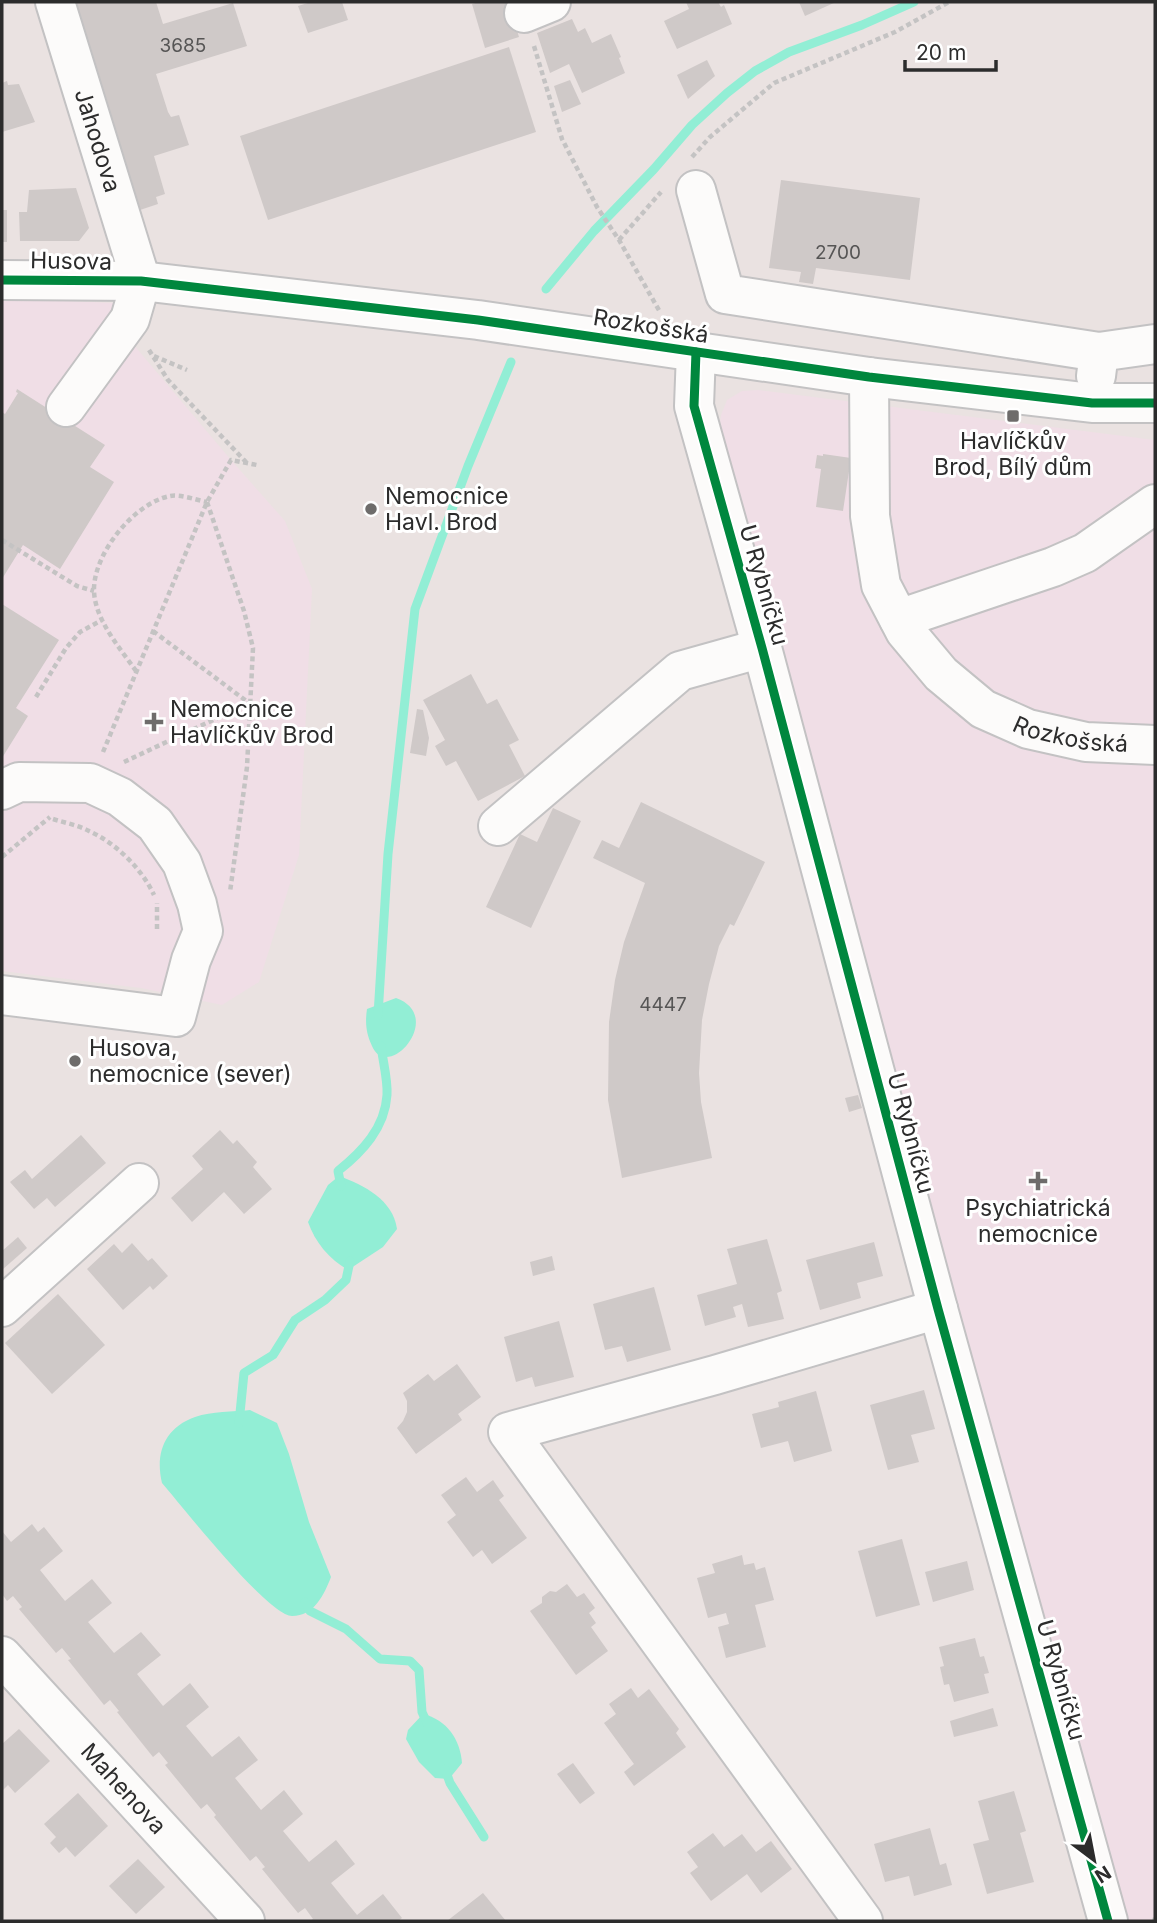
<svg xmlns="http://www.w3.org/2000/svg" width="1157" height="1923" viewBox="0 0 1157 1923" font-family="Inter,sans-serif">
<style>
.medical{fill:#f0dee6}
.water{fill:#92eed5}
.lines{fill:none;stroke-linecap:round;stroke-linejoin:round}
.stream{stroke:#92eed5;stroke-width:9}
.building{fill:#cfc9c8}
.minor-casing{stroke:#c3c2c3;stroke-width:42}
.path{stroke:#c4c3c3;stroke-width:4.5;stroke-dasharray:5 3.5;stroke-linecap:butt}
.minor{stroke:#fcfbfa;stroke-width:38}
.cycleway-casing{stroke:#fff;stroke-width:13}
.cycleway{stroke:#00873e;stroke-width:9}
.poi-dot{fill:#6e6c6b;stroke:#fff;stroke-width:2.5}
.labels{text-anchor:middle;stroke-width:6;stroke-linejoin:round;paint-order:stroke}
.number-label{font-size:19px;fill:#565555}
.street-label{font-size:23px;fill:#2c2c2c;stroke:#fff}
.poi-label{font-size:23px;fill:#2c2c2c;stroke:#fff;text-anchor:start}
</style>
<rect width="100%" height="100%" fill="#eae2e1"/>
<!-- medical -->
<g class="medical">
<path d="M2 298 114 303 111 318 231 460 285 521 312 589 299 855 259 982 222 1005 141 988 2 971Z"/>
<path d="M758 390 1155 440V1921H1122L719 434 721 415 727 400 742 391Z"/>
</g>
<!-- water -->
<g class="water">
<path d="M396 998C446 1016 388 1083 372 1046 366 1033 365 1023 367 1009Z"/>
<path d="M339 1176C364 1185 393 1200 397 1229L383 1247 348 1270C329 1259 315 1242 308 1222L328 1185Z"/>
<path d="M250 1410 277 1423 289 1454 309 1522 331 1577C324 1595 314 1616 292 1616 268 1616 182 1506 162 1483 155 1454 164 1428 195 1417 212 1411 233 1412 250 1410Z"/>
<path d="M423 1714C447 1720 460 1739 462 1763L449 1779 435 1778 419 1762 406 1739 408 1730Z"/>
</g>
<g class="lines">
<!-- stream -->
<g class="stream">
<path d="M546 289 594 231 654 169 692 125 727 93 755 71 789 52 862 25 914 2"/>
<path d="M378 1015 388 854 415 609 468 466 511 362"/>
<path d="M341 1186 338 1171C362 1152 385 1128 387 1095 388 1080 383 1062 381 1046"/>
<path d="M239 1423 244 1373 273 1355 295 1320 325 1300 346 1280 350 1261"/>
<path d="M305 1602 310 1611 346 1629 380 1659 410 1661 419 1670 422 1712 427 1723"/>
<path d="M445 1769 450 1783 484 1837"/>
</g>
</g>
<!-- building -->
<g class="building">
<path d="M75 2H156L163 24 233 3 247 46 156 74 168 112 171 117 179 115 189 145 154 156 165 194 156 197 158 204 140 210Z"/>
<path d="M311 2H342L348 20 308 33 298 6Z"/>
<path d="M479 2H508L519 37 485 48 472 4Z"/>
<path d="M686 2H718L721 7 724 5 732 24 677 49 664 21 689 9Z"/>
<path d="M799 2H836L805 16Z"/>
<path d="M572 19 578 32 585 28 592 43 611 34 621 57 619 58 625 73 582 93 569 64 550 73 537 33Z"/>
<path d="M509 47 536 132 268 220 240 136Z"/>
<path d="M707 60 715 76 688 99 677 75Z"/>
<path d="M570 80 581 104 562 112 554 86Z"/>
<path d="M7 81 8 85 19 84 35 122 2 132V83Z"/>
<path d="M781 180 920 198 910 280 816 268 813 284 799 282 801 272 769 268Z"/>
<path d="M76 188 89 228 79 241H20L19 212H27L29 190Z"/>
<rect x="2" y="210" width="5" height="32"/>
<path d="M17 389 105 445 90 467 114 482 60 569 23 545 2 579V412L5 414 18 393 16 392Z"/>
<path d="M823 454 851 458 843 511 816 507 821 469 815 468 817 455 823 456Z"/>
<path d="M2 604 59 640 16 708 28 716 2 758Z"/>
<path d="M471 674 487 704 497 699 519 740 509 745 525 776 478 801 456 761 446 766 435 746 445 740 423 700Z"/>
<path d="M417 709 423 710 429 738 426 756 410 753Z"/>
<path d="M641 802 765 862 734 926 730 924 719 946 709 984 702 1020 699 1073 701 1102 712 1158 622 1178 608 1100 609 1022 615 980 624 942 645 883 593 858 602 840 619 848Z"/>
<path d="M553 808 581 821 531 928 486 907 520 834 537 842Z"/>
<path d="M858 1095 862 1108 849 1112 845 1098Z"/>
<path d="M220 1130 233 1144 237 1140 257 1162 253 1167 272 1189 244 1214 224 1192 192 1222 171 1198 203 1169 192 1156Z"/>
<path d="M81 1135 106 1163 55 1207 47 1198 34 1209 10 1182 25 1170 32 1179Z"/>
<path d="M18 1237 27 1248 2 1270V1251Z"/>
<path d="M767 1239 782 1291 777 1293 784 1319 748 1327 742 1304 733 1307 736 1317 705 1326 697 1295 737 1284 727 1249Z"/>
<path d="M874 1242 883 1276 857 1283 861 1298 820 1310 806 1260Z"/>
<path d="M132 1243 148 1261 152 1258 168 1276 153 1290 150 1286 123 1310 87 1269 114 1244 122 1253Z"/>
<path d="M552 1256 555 1270 533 1276 530 1262Z"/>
<path d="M654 1287 671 1350 627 1362 622 1346 605 1350 593 1304Z"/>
<path d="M58 1294 105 1345 52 1394 5 1343Z"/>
<path d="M559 1321 574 1377 535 1387 532 1377 516 1382 504 1337Z"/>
<path d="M457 1364 481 1397 458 1414 462 1420 416 1454 397 1428 403 1421 407 1412V1401L403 1393 428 1374 434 1381Z"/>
<path d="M924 1390 935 1429 911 1435 919 1462 888 1470 870 1405Z"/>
<path d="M816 1391 832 1451 794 1462 788 1441 761 1448 752 1414 779 1407 778 1402Z"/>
<path d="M466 1477 477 1492 493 1480 504 1496 499 1500 527 1538 492 1564 482 1550 473 1557 447 1522 456 1515 441 1495Z"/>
<path d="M32 1524 38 1532 44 1527 63 1551 40 1570 65 1601 92 1579 112 1603 88 1622 114 1653 141 1632 161 1655 137 1674 163 1706 190 1683 209 1707 186 1726 212 1757 239 1736 258 1760 235 1778 261 1810 284 1790 303 1814 283 1831 309 1862 336 1840 355 1864 331 1883 357 1915 383 1894 402 1918 398 1921H310L313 1919 305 1908 298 1913 262 1869 265 1867 256 1856 250 1861 214 1817 216 1815 207 1804 201 1809 165 1765 168 1763 159 1752 153 1757 117 1712 119 1711 110 1700 104 1705 68 1660 71 1659 62 1648 56 1653 19 1609 22 1607 13 1596 7 1601 2 1594V1531L11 1542Z"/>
<path d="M902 1539 920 1605 876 1617 858 1551Z"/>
<path d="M742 1555 744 1565 754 1563 756 1570 765 1567 774 1600 755 1605 766 1647 726 1658 718 1627 729 1624 726 1613 708 1618 697 1578 715 1573 712 1564Z"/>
<path d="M967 1561 974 1590 933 1602 925 1572Z"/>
<path d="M567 1584 577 1597 584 1593 595 1608 589 1613 596 1623 591 1627 608 1651 576 1675 530 1611 542 1603V1597L550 1591 556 1592Z"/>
<path d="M975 1638 980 1657 984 1656 989 1673 984 1674 989 1693 954 1702 949 1684 944 1685 940 1667 944 1666 939 1647Z"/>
<path d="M631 1688 638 1698 649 1689 679 1729 676 1733 686 1747 634 1786 624 1772 634 1764 604 1723 616 1714 609 1704Z"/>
<path d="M993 1708 998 1726 954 1737 950 1721Z"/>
<path d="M19 1729 50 1761 15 1793 8 1785 2 1791V1744Z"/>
<path d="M573 1763 595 1793 580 1804 557 1774Z"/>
<path d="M1014 1791 1026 1831 1020 1833 1034 1882 987 1894 973 1844 989 1840 978 1801Z"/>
<path d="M78 1793 108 1826 75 1857 66 1847 59 1853 50 1843 56 1837 44 1824Z"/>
<path d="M930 1828 940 1865 946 1863 952 1885 914 1896 909 1876 885 1882 874 1844Z"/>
<path d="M713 1833 724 1847 742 1834 756 1852 771 1841 792 1869 761 1893 747 1874 711 1901 690 1873 698 1867 687 1852Z"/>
<path d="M138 1859 165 1887 136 1914 109 1886Z"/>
<path d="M483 1893 506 1921H447Z"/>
</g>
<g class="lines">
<defs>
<g id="minor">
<path id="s1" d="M55 2 141 281 130 319 66 407"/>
<path d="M524 13 551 2"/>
<path d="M696 190 725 294 1099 352"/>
<path d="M2 280 141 281 478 320 869 377 1092 403H1155"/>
<path d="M696 352 694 406 762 648 938 1309 1108 1921"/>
<path d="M1096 376 1099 352 1155 344"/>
<path id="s2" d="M869 377 870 516 881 585 905 631 941 674 983 709 1028 729 1086 742 1155 745"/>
<path d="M899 619 1053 567 1085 553 1155 504"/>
<path d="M2 790 19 782 90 783 120 797 155 824 182 863 197 904 203 931 191 960 176 1017 2 995"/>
<path d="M498 826 680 671 762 648"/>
<path d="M2 1307 139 1183"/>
<path id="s3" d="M2 1656 245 1921"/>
<path d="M863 1921 508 1432 715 1375 938 1309"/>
</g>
</defs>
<!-- minor casing -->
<use href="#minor" class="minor-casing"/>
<!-- path -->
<g class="path">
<path d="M534 46 562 139 597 207 619 240 660 312"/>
<path d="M692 157 710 137 774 83 895 32 949 2"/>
<path d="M619 240 661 192"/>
<path d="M149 350 168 380 246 462"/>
<path d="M154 356 187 370"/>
<path d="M207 502 244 611 253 648 247 767 230 892"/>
<path d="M2 540 77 586 94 591"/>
<path d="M153 631 249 703"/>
<path d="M136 671C120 648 95 620 94 591 93 554 134 503 170 496 180 494 196 500 207 502"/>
<path d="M36 697 66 648 80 632 102 620"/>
<path d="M103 752 207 502 231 460 257 465"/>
<path d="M124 762 249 703"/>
<path d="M53 819C65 823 78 825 89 831 116 843 142 869 154 895"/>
<path d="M2 857 50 817"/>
<path d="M157 929V903"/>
<path d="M1154 1921 1155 1918"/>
</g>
<!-- minor -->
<use href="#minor" class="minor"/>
<defs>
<g id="cycleway">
<path d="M2 280 141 281 478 320 869 377 1092 403H1155"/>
<path d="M696 352 694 406 762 648 938 1309 1108 1921"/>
</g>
</defs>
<!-- cycleway casing -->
<use href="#cycleway" class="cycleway-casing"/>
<!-- cycleway -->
<use href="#cycleway" class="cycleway"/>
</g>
<!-- markers -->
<g class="poi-dot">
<rect x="1006" y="409" width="14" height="14" rx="3.5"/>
<circle cx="371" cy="509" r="7"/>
<path d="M150.5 711.5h7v7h7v7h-7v7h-7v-7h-7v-7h7z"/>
<circle cx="75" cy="1061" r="7"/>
<path d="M1034.5 1170.5h7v7h7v7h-7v7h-7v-7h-7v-7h7z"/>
</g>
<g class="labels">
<!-- number labels -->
<g class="number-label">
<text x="183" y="52">3685</text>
<text x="838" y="259">2700</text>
<text x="663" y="1011">4447</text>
</g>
<!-- street labels -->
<g class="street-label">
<text dy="8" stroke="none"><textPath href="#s1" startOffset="145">Jahodova</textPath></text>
<text transform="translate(71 261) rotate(1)" y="8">Husova</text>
<text transform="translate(651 326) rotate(9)" y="8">Rozkošská</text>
<text transform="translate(764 585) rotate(74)" y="8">U Rybníčku</text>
<text dy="8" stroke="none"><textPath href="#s2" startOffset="464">Rozkošská</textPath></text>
<text transform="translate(911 1133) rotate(75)" y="8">U Rybníčku</text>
<text transform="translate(1061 1680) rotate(74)" y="8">U Rybníčku</text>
<text dy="8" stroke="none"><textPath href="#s3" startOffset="180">Mahenova</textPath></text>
</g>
<!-- poi labels -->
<g class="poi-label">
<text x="1013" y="449" text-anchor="middle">Havlíčkův<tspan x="1013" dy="26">Brod, Bílý dům</tspan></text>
<text x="385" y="504">Nemocnice<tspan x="385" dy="26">Havl. Brod</tspan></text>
<text x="170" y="717">Nemocnice<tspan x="170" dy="26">Havlíčkův Brod</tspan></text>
<text x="89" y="1056">Husova,<tspan x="89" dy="26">nemocnice (sever)</tspan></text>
<text x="1038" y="1216" text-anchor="middle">Psychiatrická<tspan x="1038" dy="26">nemocnice</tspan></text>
</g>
</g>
<!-- border -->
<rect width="1157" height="1923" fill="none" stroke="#2c2c2c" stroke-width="7"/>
<!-- north arrow -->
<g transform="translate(1094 1860) rotate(148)" stroke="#ffffff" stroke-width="5" paint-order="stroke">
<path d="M0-5L12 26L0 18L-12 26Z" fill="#2c2c2c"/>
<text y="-10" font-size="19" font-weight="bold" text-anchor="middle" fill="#2c2c2c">N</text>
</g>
<!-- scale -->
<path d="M905 60v10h91v-10" fill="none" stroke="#2c2c2c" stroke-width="3.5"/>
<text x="916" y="60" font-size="21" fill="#2c2c2c" stroke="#ffffff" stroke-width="5" paint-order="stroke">20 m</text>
</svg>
